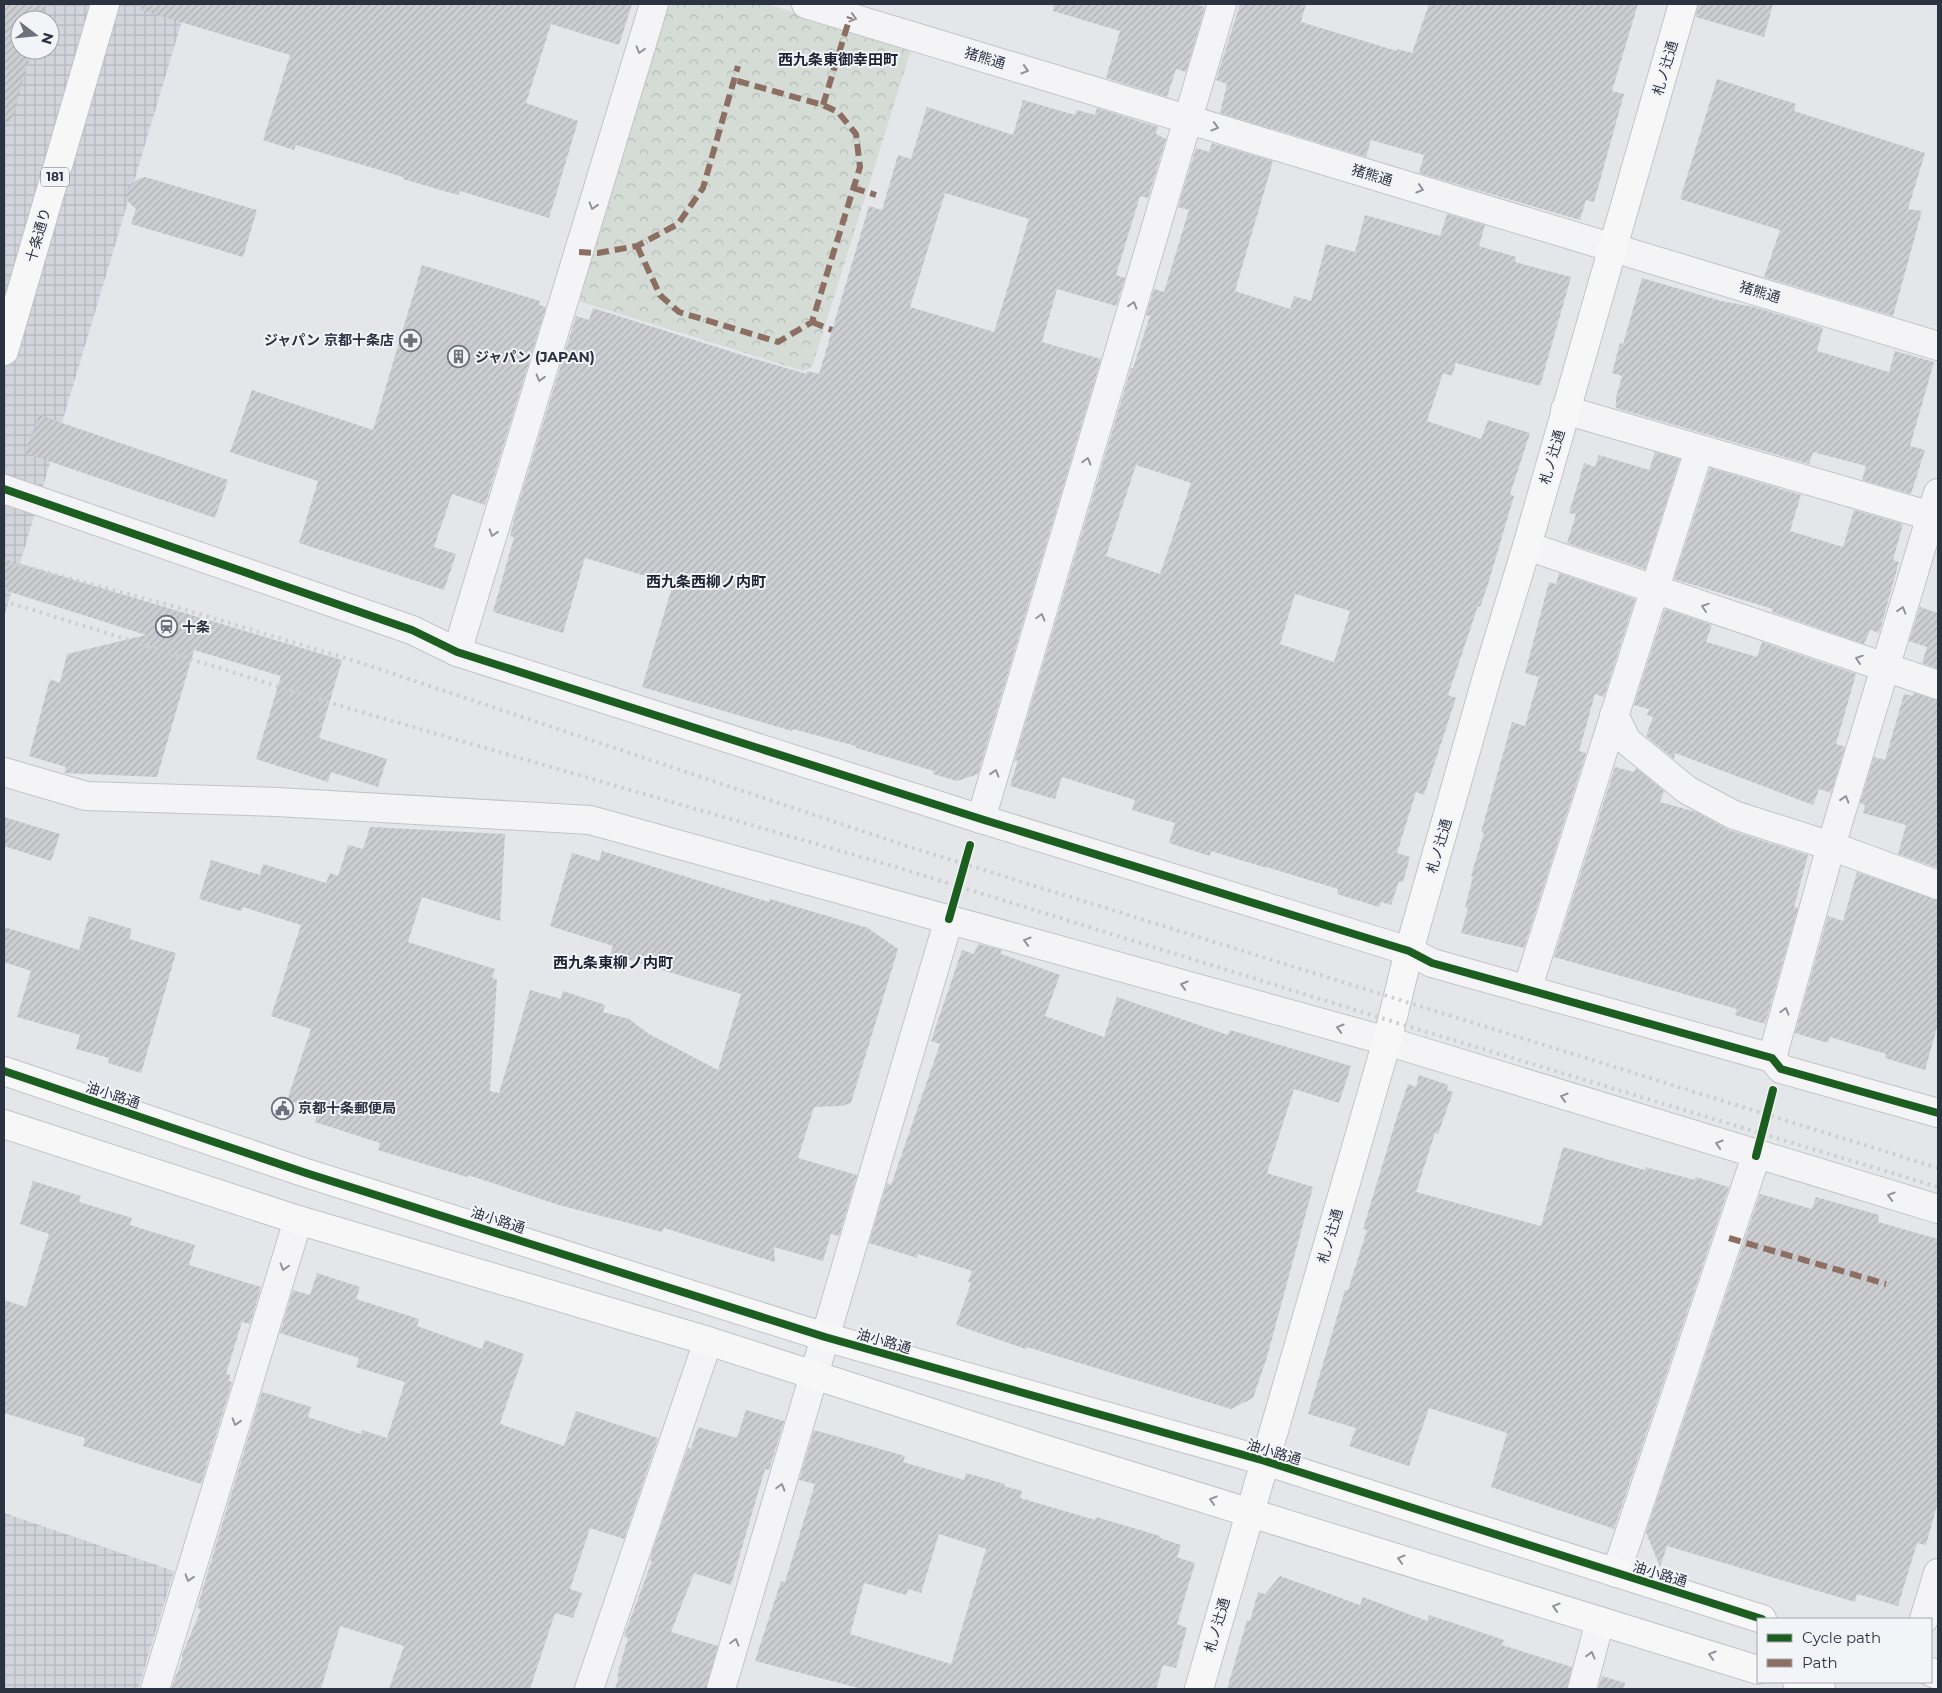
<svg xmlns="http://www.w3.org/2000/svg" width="1942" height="1693" viewBox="0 0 1942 1693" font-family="Montserrat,'Noto Sans JP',sans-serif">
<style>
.industrial{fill:url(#industrial-grid);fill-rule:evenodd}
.forest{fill:url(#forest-crowns)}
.building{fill:url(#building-hatch);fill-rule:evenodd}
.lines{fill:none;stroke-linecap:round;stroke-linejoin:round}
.street-casing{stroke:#c2c4c7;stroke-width:30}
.secondary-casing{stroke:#c2c4c7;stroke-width:30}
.primary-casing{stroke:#c1c3c7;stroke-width:30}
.street{stroke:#f4f4f6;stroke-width:28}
.secondary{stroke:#f7f7f8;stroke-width:28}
.primary{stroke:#f7f7f8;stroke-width:28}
.rail{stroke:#cdced1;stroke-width:4;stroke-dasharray:2.5 5;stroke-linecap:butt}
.quiet{stroke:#8d6e63;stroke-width:6;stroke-dasharray:12 6;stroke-linecap:butt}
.cycleway-casing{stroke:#f3f4f8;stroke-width:11}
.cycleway{stroke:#1b5e20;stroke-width:8}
.oneway{stroke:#90939c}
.oneway2{stroke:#91949d}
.labels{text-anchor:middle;stroke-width:4;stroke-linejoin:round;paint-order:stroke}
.shield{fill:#f3f4f8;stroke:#676c79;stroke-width:1}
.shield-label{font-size:12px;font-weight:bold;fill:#2b3242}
.street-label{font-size:14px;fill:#2b3242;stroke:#f3f4f8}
.poi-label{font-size:14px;font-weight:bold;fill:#2b3242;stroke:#f3f4f8;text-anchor:start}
.neighbourhood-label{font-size:15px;font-weight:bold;fill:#1d2333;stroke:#f3f4f8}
</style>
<defs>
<pattern id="industrial-grid" width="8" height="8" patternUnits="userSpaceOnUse" patternTransform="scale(1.25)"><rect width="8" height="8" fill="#d3d5dc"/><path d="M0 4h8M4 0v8" fill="none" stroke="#b5b7be"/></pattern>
<pattern id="forest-crowns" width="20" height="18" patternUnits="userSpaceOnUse" patternTransform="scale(1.25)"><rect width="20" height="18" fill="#d4dcd5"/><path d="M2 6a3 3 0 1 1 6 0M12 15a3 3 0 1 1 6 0" fill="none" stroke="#b6bdb8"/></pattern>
<pattern id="building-hatch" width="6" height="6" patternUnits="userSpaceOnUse" patternTransform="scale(1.25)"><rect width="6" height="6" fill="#ccced1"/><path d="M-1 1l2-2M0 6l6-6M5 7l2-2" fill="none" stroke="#afb1b5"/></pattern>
</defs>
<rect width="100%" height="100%" fill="#e4e6e9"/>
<!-- industrial -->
<g class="industrial">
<path d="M4 4H187L4 617ZM20 20H50V50H20Z"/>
<path d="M4 1513 174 1571 138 1689H4Z"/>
</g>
<!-- forest -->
<path class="forest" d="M662 4H766L905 45 910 53 812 367 803 371 575 300Z"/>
<!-- building -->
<g class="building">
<path d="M4 4H46L41 20H20V50H32L11 123 4 122Z"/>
<path d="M142 4H632L619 45 551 24 526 103 578 121 549 218 460 191 458 195 403 179V177L296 145 294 150 263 140 290 55 141 10Z"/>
<path d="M1054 4H1195L1205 7 1186 72 1176 69 1167 97 1106 78 1120 31 1053 11Z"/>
<path d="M1240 4H1306L1301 22 1397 51V49L1412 53 1429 4H1638L1612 91 1624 94 1594 202 1586 200 1580 220 1419 173 1424 155 1371 140 1366 157 1220 113 1227 84 1216 80Z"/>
<path d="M1698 4H1773L1764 37 1696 17Z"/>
<path d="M1717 79 1796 104 1794 111 1925 153 1908 209 1922 211 1893 316 1764 277 1780 230 1680 199Z"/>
<path d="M1023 100 1075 115 1077 110 1095 115 1097 108 1158 127 1156 134 1166 139 1148 198 1140 196 1116 275 1125 278 1116 306 1057 289 1042 342 1101 359 978 774 957 781 933 774 934 771 856 748V746L793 729 792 731 642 687 673 584 585 558 563 633 493 612 514 537 510 536 515 515 576 316 589 320 593 308 745 356 807 374V371L819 374 869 206 882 210 898 155 911 159 927 107 1013 135ZM945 193 1029 219 994 332 910 307Z"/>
<path d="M1212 143 1273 161 1235 291 1290 309 1294 296 1311 301 1326 244 1355 252 1365 215 1440 236 1447 214 1485 225 1479 246 1516 257 1515 262 1571 277 1540 386 1456 363 1452 376 1443 373 1427 421 1481 439 1488 420 1530 433 1510 494 1514 496 1488 584 1480 607 1478 606 1448 695 1456 698 1424 795 1416 792 1397 853 1410 857 1403 882 1399 881 1391 905 1381 902 1379 907 1337 894 1338 889 1267 867V868L1211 851 1210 856 1169 843 1175 823 1132 810 1135 800 1062 777 1055 799 1010 786 1018 760 1014 762 1131 368H1133L1150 316 1146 315 1154 289 1164 292 1189 210 1178 207 1196 148 1209 152ZM1136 465 1191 483 1160 574 1106 556ZM1295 594 1350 611 1334 662 1280 644Z"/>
<path d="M145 177 257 210 243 257 131 224 136 209 129 203 126 194 129 185 138 179Z"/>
<path d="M422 265 540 301 539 305 546 307 485 505 452 494 434 547 456 554 444 590 299 543 318 481 230 452 252 390 373 430Z"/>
<path d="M1642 278 1721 301 1754 307 1823 328 1817 351 1889 372 1895 351 1934 362 1910 446 1925 450 1911 494 1862 480 1866 466 1813 452 1809 464 1616 408V397L1622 376 1612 373 1620 343 1623 344Z"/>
<path d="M39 415 228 480 215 518 25 453Z"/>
<path d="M1655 452 1680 459 1645 569 1567 543 1576 514 1569 513 1584 463 1595 467 1599 455 1649 470Z"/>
<path d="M1710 468 1801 495 1790 531 1843 547 1854 510 1903 524 1893 560 1899 562 1879 633 1870 630 1864 644 1772 612 1773 609 1674 579Z"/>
<path d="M4 559 342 660 319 738 387 759 378 787 331 772 328 782 256 759 281 676 194 650 157 777 64 773 66 767 29 756 50 679 60 683 67 654 146 635 4 590Z"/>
<path d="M1559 573 1635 599 1604 697 1595 694 1579 751 1586 753 1524 948 1461 933 1468 908 1465 907 1473 877 1471 876 1484 833 1481 832 1512 722 1525 726 1539 677 1525 673 1549 582 1556 584Z"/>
<path d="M1920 607 1938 613V669L1922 663 1927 647 1909 641Z"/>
<path d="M1665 609 1712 625 1706 642 1757 657 1762 642 1856 674 1836 744 1845 747 1831 793 1819 789 1813 805 1675 753 1674 759 1646 736 1653 717 1647 715 1649 709 1634 705Z"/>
<path d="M1914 693 1938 700V868L1898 854 1906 825 1863 813 1865 805 1860 803 1874 757 1885 760 1904 694 1913 696Z"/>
<path d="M1615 767 1634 772 1636 768 1664 791 1660 802 1696 812 1729 830 1808 855 1794 907 1798 908 1765 1024 1735 1015 1737 1009 1554 957Z"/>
<path d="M4 817 60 834 51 861 4 846Z"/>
<path d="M370 827 505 834 500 921 422 897 408 942 495 969 492 978 497 979 490 1091 499 1093 530 990 561 999 563 991 605 1005 603 1012 629 1019 649 1034 718 1070 741 994 610 954 613 946 550 926 572 853 599 861 602 851 769 902 770 899 868 928 898 949 851 1103 842 1106 814 1107 798 1158 857 1175 839 1236 831 1234 823 1261 774 1247 775 1262 664 1228 662 1232 617 1220 559 1205 468 1175 467 1177 378 1150 380 1143 315 1122 318 1110 287 1100 311 1029 271 1016 301 925 243 907 241 911 199 899 211 860 260 875 263 864 326 883 330 873 338 876 348 845 363 849Z"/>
<path d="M1857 872 1938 900V1024L1925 1070 1885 1058 1886 1054 1830 1037 1828 1043 1795 1033 1828 916 1843 921Z"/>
<path d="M89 916 132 929 129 939 176 953 141 1073 108 1063 109 1058 76 1049 80 1035 17 1017 31 971 4 962V927L79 950Z"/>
<path d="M978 944 1002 950 1001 954 1060 975 1045 1016 1104 1037 1117 997 1228 1035 1230 1030 1351 1066 1339 1103 1294 1089 1267 1173 1313 1187 1267 1357 1253 1398 1231 1409 1027 1347 1026 1349 956 1325 971 1283 968 1282 972 1271 918 1254 917 1258 869 1243 887 1183 891 1185 940 1044 931 1041 962 950 974 954Z"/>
<path d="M1419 1075 1448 1085 1447 1090 1453 1092 1438 1134 1435 1133 1416 1192 1541 1226 1563 1147 1645 1170V1167L1695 1180 1696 1177 1729 1187 1614 1529 1491 1487 1507 1433 1429 1408 1409 1466 1349 1446 1356 1428 1308 1414 1345 1290H1348L1367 1230 1363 1229 1396 1120 1408 1084 1416 1087Z"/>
<path d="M33 1181 81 1196 79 1202 132 1218 130 1225 195 1245 189 1265 261 1287 250 1324 242 1322 226 1374 230 1375 229 1381 232 1382 201 1484 83 1446 85 1438 4 1413V1300L26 1307 49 1234 20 1224Z"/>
<path d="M1760 1194 1812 1209 1816 1197 1879 1215 1878 1222 1938 1239V1502L1926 1545 1917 1543 1898 1606 1857 1594 1855 1602 1667 1546 1660 1567 1646 1532Z"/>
<path d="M317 1273 360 1287 356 1299 419 1319 417 1326 482 1349 485 1340 524 1354 500 1423 503 1425 564 1446 576 1411 658 1438 624 1539 590 1528 570 1589 582 1593 573 1618 555 1613 530 1689H389L404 1646 340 1626 321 1689H171L182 1660V1655L201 1609 197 1608 262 1392 311 1407 308 1417 361 1434 362 1430 387 1438 405 1382 356 1367 359 1358 280 1333 293 1290 310 1295Z"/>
<path d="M746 1410 784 1421 769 1470 765 1469 731 1585 694 1573 671 1632 718 1646 706 1689H615L619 1676H617L628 1638 624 1636 652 1561 650 1560 653 1549 688 1448 691 1449 698 1427 737 1438Z"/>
<path d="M814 1430 905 1456 903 1462 964 1480 966 1473 1005 1484 1004 1486 1022 1491 1020 1498 1095 1520 1096 1517 1160 1536V1538L1181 1545 1177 1557 1195 1563 1177 1624 1187 1628 1176 1668 1163 1665 1156 1689H862L755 1661 781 1581 785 1582 815 1484 799 1480ZM939 1534 986 1549 951 1664 850 1634 864 1583 906 1595 908 1589 921 1593Z"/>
<path d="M1280 1576 1360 1605 1363 1597 1427 1621 1429 1615 1504 1640 1502 1645 1572 1667 1567 1689H1227L1247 1620 1250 1621 1258 1592 1265 1594Z"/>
<path d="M1602 1676 1625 1683 1624 1689H1598Z"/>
</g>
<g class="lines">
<defs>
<g id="street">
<path d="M806 4 1938 346"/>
<path d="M1565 410 1931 516"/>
<path d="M4 489 412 630 457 652 981 819 1409 951 1432 963 1772 1058 1781 1069 1938 1113"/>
<path d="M1527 546 1938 685"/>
<path d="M457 652 654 4"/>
<path d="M1614 715 1627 741 1687 790 1734 815 1831 846 1938 885"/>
<path d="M4 772 86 796 277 802 590 820 1387 1041 1938 1209"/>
<path d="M981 819 1222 4"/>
<path d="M1527 990 1699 450"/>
<path d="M1772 1058 1831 846 1938 493"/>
<path d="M1616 1573 1756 1156"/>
<path d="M1924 1619 1938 1573"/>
<path d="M155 1689 298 1220"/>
<path d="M589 1689 708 1341"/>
<path d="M721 1689 949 919"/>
<path d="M1582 1689 1600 1621"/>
</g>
<g id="secondary">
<path d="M4 1071 306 1173 825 1337 1265 1461 1762 1619"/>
<path d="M4 1124 298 1220 708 1341 1044 1449 1758 1670"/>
<path d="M1931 1672 1938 1675"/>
<path d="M1797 1682 1821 1689"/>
<path d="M1199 1689 1387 1041 1409 951 1488 673 1527 546 1683 4"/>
</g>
<path id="primary" d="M4 351 105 4"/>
</defs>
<!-- street casing -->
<use href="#street" class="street-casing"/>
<!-- secondary casing -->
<use href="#secondary" class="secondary-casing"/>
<!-- primary casing -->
<use href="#primary" class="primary-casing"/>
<!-- street -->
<use href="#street" class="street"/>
<!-- secondary -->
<use href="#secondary" class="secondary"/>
<!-- primary -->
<use href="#primary" class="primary"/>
<!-- rail -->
<g class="rail">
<path d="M4 561 173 606 358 662 907 846 1938 1168"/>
<path d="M4 601 344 707 896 867 1407 1026 1938 1187"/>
</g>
<!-- quiet -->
<g class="quiet">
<path d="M823 105 850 17"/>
<path d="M853 188 876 195"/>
<path d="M637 246 660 295 679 312 778 342 812 322 860 167 856 134 838 112 823 105 734 80"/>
<path d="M579 252 598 253 637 246 678 224 703 188 738 66"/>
<path d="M812 322 832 330"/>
<path d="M1729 1238 1886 1284"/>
</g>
<defs>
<g id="cycleway">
<path d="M4 489 412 630 457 652 981 819 1409 951 1432 963 1772 1058 1781 1069 1938 1113"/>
<path d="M949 919 970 845"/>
<path d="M4 1071 306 1173 825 1337 1265 1461 1762 1619"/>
<path d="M1756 1156 1773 1090"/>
</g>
</defs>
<!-- cycleway casing -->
<use href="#cycleway" class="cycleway-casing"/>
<!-- cycleway -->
<use href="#cycleway" class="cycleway"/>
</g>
<!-- one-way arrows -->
<defs><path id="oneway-chevron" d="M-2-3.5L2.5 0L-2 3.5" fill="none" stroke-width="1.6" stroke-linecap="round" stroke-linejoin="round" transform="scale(1.25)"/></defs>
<g class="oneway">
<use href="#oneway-chevron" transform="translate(853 18) rotate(17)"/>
<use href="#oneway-chevron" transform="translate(640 50) rotate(107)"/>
<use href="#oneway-chevron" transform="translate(1025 70) rotate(17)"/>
<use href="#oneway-chevron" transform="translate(1215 127) rotate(17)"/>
<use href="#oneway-chevron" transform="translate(1420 189) rotate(17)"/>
<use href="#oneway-chevron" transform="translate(593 206) rotate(107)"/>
<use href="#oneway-chevron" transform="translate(1133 305) rotate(-73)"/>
<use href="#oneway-chevron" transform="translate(540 378) rotate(107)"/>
<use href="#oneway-chevron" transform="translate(1087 461) rotate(-74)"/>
<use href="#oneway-chevron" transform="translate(493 533) rotate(107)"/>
<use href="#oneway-chevron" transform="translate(1705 607) rotate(-161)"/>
<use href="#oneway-chevron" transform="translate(1902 610) rotate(-73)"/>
<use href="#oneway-chevron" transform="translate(1041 617) rotate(-74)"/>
<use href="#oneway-chevron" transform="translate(1859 659) rotate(-161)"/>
<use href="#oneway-chevron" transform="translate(995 773) rotate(-73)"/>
<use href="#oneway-chevron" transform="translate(1845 799) rotate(-73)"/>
<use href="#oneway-chevron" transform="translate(1027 941) rotate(-164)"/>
<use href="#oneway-chevron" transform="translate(1184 985) rotate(-164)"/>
<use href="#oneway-chevron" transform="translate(1785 1011) rotate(-74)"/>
<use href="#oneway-chevron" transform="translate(1340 1028) rotate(-164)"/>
<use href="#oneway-chevron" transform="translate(1564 1097) rotate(-163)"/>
<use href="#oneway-chevron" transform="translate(1719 1144) rotate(-163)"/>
<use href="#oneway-chevron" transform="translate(1891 1196) rotate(-164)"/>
<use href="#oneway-chevron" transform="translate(284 1267) rotate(107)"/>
<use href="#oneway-chevron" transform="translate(236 1422) rotate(107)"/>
<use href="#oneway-chevron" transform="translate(781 1487) rotate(-74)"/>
<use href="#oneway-chevron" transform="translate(189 1578) rotate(107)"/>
<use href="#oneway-chevron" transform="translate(735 1642) rotate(-74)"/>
<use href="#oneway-chevron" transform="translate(1591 1655) rotate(-75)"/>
</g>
<g class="oneway2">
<use href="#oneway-chevron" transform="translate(1213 1500) rotate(-163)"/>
<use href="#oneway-chevron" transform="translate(1401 1559) rotate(-163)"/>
<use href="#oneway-chevron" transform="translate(1556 1607) rotate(-163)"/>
<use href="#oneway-chevron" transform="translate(1712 1655) rotate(-163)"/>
</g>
<!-- icons -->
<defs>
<symbol id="pharmacy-ring" viewBox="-11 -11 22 22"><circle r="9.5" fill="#f3f4f8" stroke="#6c717c" stroke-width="1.5"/><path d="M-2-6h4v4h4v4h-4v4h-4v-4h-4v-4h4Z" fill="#6c717c"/></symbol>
<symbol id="building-ring" viewBox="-11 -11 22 22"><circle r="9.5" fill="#f3f4f8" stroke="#6c717c" stroke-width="1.5"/><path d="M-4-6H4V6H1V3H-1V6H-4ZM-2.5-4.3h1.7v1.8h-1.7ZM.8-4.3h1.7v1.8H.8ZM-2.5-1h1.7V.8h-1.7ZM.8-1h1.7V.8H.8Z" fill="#6c717c"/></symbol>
<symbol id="station-ring" viewBox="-11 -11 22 22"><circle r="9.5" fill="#f3f4f8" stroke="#6c717c" stroke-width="1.5"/><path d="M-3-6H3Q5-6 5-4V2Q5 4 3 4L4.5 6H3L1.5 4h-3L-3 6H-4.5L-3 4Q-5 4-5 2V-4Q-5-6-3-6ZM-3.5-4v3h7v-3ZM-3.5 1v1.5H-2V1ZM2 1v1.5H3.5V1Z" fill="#6c717c"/></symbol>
<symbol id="civic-ring" viewBox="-11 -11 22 22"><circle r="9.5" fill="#f3f4f8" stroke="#6c717c" stroke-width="1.5"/><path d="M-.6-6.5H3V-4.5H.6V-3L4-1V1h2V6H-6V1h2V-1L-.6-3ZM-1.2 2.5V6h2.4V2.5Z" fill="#6c717c"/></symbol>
</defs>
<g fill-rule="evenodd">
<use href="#pharmacy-ring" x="398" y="328" width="25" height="25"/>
<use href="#building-ring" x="446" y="344" width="25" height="25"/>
<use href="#station-ring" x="154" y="614" width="25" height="25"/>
<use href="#civic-ring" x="270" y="1096" width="25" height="25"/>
</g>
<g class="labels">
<!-- shield labels -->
<rect class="shield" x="41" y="167.5" width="28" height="19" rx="4"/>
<g class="shield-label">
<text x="55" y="181">181</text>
</g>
<!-- street labels -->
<g class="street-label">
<text transform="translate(985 58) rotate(17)" y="5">猪熊通</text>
<text transform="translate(1665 68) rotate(-74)" y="5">札ノ辻通</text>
<text transform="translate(1372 175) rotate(17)" y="5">猪熊通</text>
<text transform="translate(38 235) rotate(-74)" y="5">十条通り</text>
<text transform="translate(1760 292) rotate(17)" y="5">猪熊通</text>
<text transform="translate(1552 457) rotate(-74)" y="5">札ノ辻通</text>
<text transform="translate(1439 846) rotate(-74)" y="5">札ノ辻通</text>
<text transform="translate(113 1095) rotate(18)" y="5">油小路通</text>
<text transform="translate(498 1220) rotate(18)" y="5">油小路通</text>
<text transform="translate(1330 1236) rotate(-74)" y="5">札ノ辻通</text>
<text transform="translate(884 1341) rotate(16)" y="5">油小路通</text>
<text transform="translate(1274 1452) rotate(17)" y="5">油小路通</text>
<text transform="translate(1660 1574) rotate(17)" y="5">油小路通</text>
<text transform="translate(1217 1625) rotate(-74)" y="5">札ノ辻通</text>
</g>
<!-- poi labels -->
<g class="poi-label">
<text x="394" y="345" text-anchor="end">ジャパン 京都十条店</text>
<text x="475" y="362">ジャパン (JAPAN)</text>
<text x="182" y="632">十条</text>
<text x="298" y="1113">京都十条郵便局</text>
</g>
<!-- neighbourhood labels -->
<g class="neighbourhood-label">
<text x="838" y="65">西九条東御幸田町</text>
<text x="706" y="587">西九条西柳ノ内町</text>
<text x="613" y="968">西九条東柳ノ内町</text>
</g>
</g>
<!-- border -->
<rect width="1942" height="1693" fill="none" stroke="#2b3242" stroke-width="10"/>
<!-- legend -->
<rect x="1757" y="1618" width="175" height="65" fill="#f3f4f8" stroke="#a3a6af"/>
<rect x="1767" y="1634" width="25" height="8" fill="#1b5e20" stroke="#a3a6af"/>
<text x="1802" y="1643" font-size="15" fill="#2b3242">Cycle path</text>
<rect x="1767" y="1659" width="25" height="8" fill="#8d6e63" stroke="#a3a6af"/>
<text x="1802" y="1668" font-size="15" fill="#2b3242">Path</text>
<!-- north arrow -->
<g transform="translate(35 35) rotate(106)"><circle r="24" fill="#f3f4f8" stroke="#a3a6af"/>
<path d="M0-4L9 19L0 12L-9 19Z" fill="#6c717c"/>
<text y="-8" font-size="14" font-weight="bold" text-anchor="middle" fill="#2b3242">N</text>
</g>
</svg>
